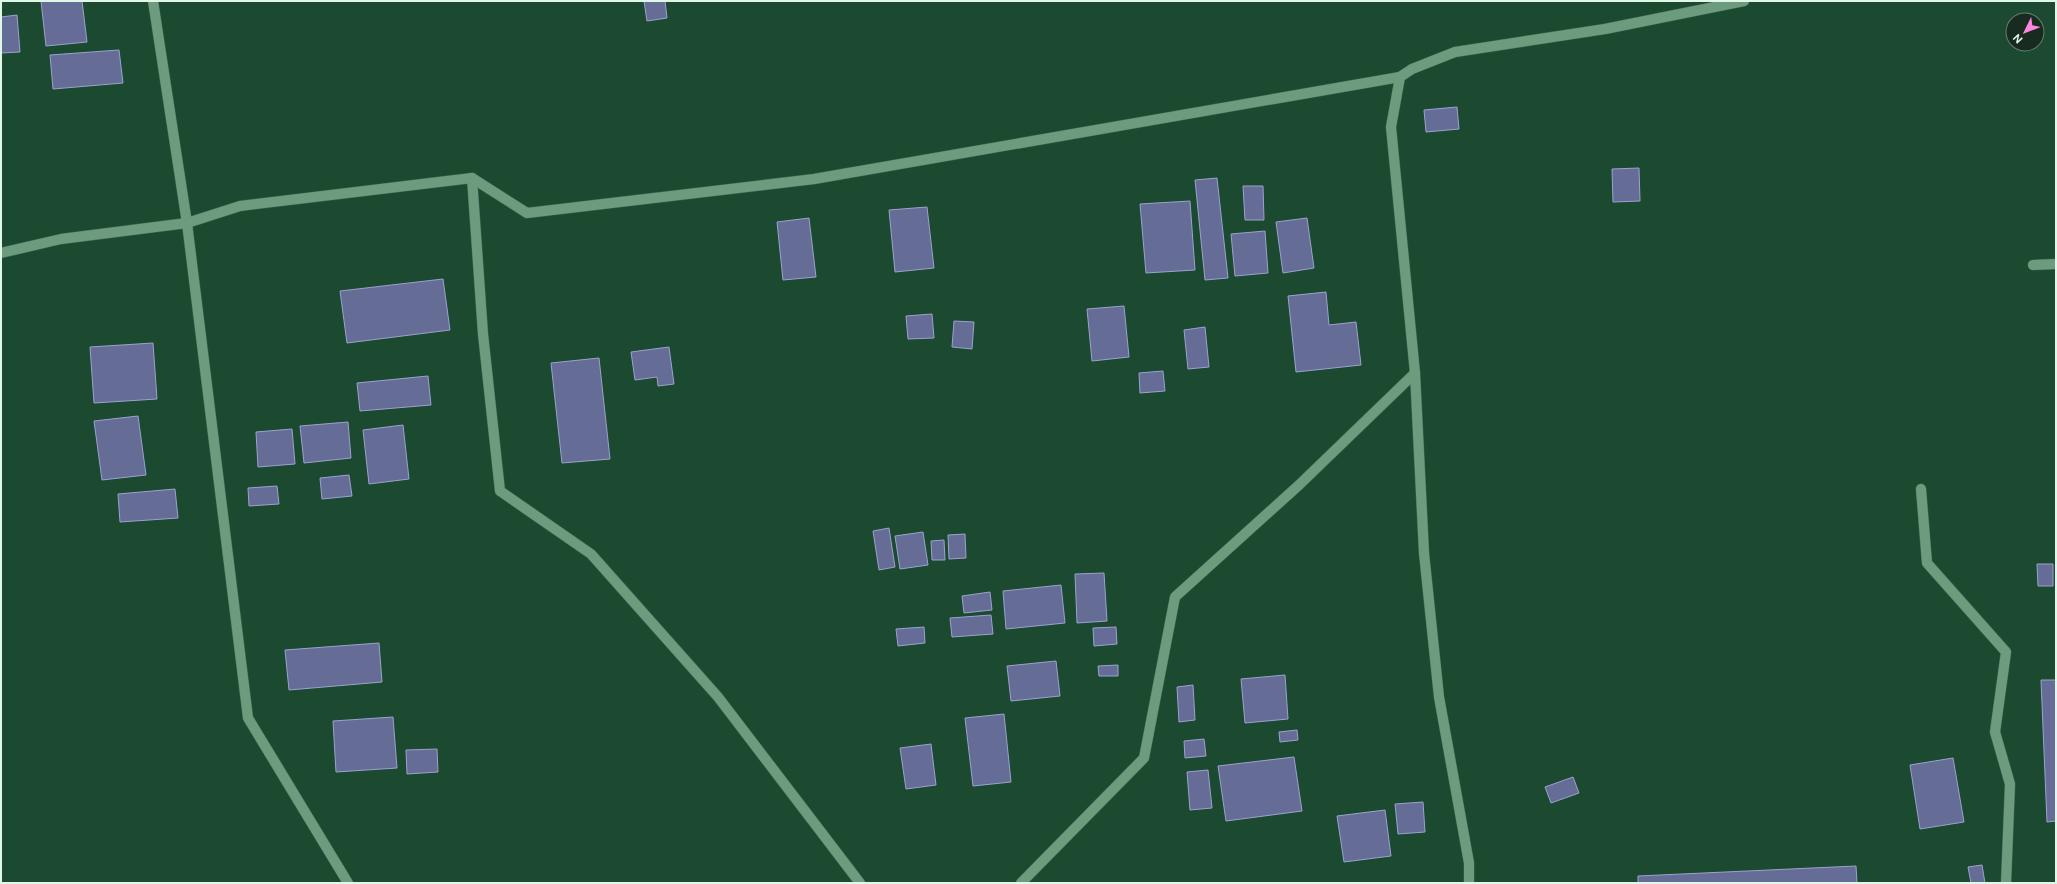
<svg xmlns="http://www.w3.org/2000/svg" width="2057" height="884" viewBox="0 0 2057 884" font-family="'DM Sans',sans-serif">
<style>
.building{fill:#656c96;stroke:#9ba2cf}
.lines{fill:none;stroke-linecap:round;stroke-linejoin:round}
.minor-casing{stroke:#3f6753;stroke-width:11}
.minor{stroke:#6c9b7e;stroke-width:10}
</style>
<rect width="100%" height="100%" fill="#1c4a31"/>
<!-- building -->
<g class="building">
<path d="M41 1H82L87 42 46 46Z"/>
<path d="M644 1H665L667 18 647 21Z"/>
<path d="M17 15 20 52 1 53V17Z"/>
<path d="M119 50 123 83 53 89 50 55Z"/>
<path d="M1457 107 1459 129 1426 132 1424 110Z"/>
<path d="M1639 168 1640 201 1613 202 1612 169Z"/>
<path d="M1217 178 1228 278 1205 280 1195 180Z"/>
<path d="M1243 186H1263L1264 220H1245Z"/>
<path d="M1190 201 1195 270 1146 273 1140 204Z"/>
<path d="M927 207 934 268 895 272 889 210Z"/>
<path d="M809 218 816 277 783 280 777 222Z"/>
<path d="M1307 218 1314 268 1283 273 1276 222Z"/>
<path d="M1265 231 1268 273 1235 276 1231 234Z"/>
<path d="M443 279 450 330 347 343 340 291Z"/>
<path d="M1326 292 1329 325 1356 322 1361 365 1296 372 1288 296Z"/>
<path d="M1124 306 1129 357 1092 361 1087 309Z"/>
<path d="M932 314 934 338 908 339 906 316Z"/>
<path d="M954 321 974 322 972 349 952 347Z"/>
<path d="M1205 327 1209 367 1188 369 1184 330Z"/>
<path d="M153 343 157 399 94 403 90 347Z"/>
<path d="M669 347 674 384 658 386 657 377 635 380 631 352Z"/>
<path d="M599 358 610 459 562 463 551 363Z"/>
<path d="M1163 371 1165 391 1140 393 1139 373Z"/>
<path d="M428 376 431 405 360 411 357 383Z"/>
<path d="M138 416 146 475 102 480 94 421Z"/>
<path d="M348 422 351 458 304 463 300 426Z"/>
<path d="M403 425 409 479 369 484 363 430Z"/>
<path d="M292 429 295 464 258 467 256 432Z"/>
<path d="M349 475 352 496 322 499 320 478Z"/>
<path d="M277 486 279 504 249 506 248 488Z"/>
<path d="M175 489 178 518 120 522 118 494Z"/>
<path d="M889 528 895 567 879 570 873 531Z"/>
<path d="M923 532 928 565 900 569 895 536Z"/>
<path d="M965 534 966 558 949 559 948 535Z"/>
<path d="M944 540 945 560H932L931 541Z"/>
<path d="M2037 564H2053V586H2038Z"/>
<path d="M1104 573 1107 621 1077 623 1075 574Z"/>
<path d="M1061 585 1065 623 1006 629 1003 591Z"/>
<path d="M990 592 992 610 964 613 962 596Z"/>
<path d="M991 615 993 634 952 637 950 618Z"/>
<path d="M924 627 925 643 898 646 896 629Z"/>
<path d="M1116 627 1117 644 1094 646 1093 628Z"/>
<path d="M379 643 382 682 289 690 285 650Z"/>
<path d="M1056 661 1060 696 1011 701 1007 666Z"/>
<path d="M1118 665V676H1099L1098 666Z"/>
<path d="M1285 675 1288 719 1245 723 1241 679Z"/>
<path d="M2041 680H2056V821L2047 822Z"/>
<path d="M1193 685 1195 720 1179 722 1177 687Z"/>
<path d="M1004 714 1011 782 973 786 965 718Z"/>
<path d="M393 717 397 768 336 772 333 721Z"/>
<path d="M1297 730 1298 740 1280 742 1279 732Z"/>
<path d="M1204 739 1206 756 1185 758 1184 741Z"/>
<path d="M931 744 936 785 906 789 900 748Z"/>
<path d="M437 749 438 772 407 774 406 750Z"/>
<path d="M1294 757 1302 811 1226 821 1218 766Z"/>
<path d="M1953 758 1964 822 1920 829 1910 765Z"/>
<path d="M1208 770 1212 808 1190 810 1187 772Z"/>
<path d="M1573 777 1579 793 1551 803 1545 787Z"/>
<path d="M1423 802 1425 832 1398 834 1395 804Z"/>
<path d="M1385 810 1391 856 1344 862 1337 816Z"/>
<path d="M1982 865 1985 883H1971L1968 867Z"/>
<path d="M1856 866 1857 883H1638V876Z"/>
</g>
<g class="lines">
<defs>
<g id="minor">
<path d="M153 1 187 223 248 718 348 883"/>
<path d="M472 178 483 334 500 491 591 554 718 697 860 883"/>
<path d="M1 253 61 239 187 223 240 206 472 178 527 213 814 179 1400 77"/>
<path d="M2033 265 2056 264"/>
<path d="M1415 373 1424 553 1439 697 1469 863V883"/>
<path d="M1921 489 1927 563 2006 652 1995 732 2010 784 2006 883"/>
<path d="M1021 883 1144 758 1175 597 1299 485 1415 373 1391 127 1400 77 1412 69 1455 52 1605 29 1744 1"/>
</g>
</defs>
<!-- minor casing -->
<use href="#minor" class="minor-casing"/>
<!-- minor -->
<use href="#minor" class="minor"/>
</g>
<!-- border -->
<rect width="2057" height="884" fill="none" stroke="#e0f8e8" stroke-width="4"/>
<!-- north arrow -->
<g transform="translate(2025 32) rotate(227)"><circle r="19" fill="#182b20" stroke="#687d70"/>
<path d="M0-3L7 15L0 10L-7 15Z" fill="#fe86e1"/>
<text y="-6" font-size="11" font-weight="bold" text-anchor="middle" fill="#e0f8e8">N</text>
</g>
</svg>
